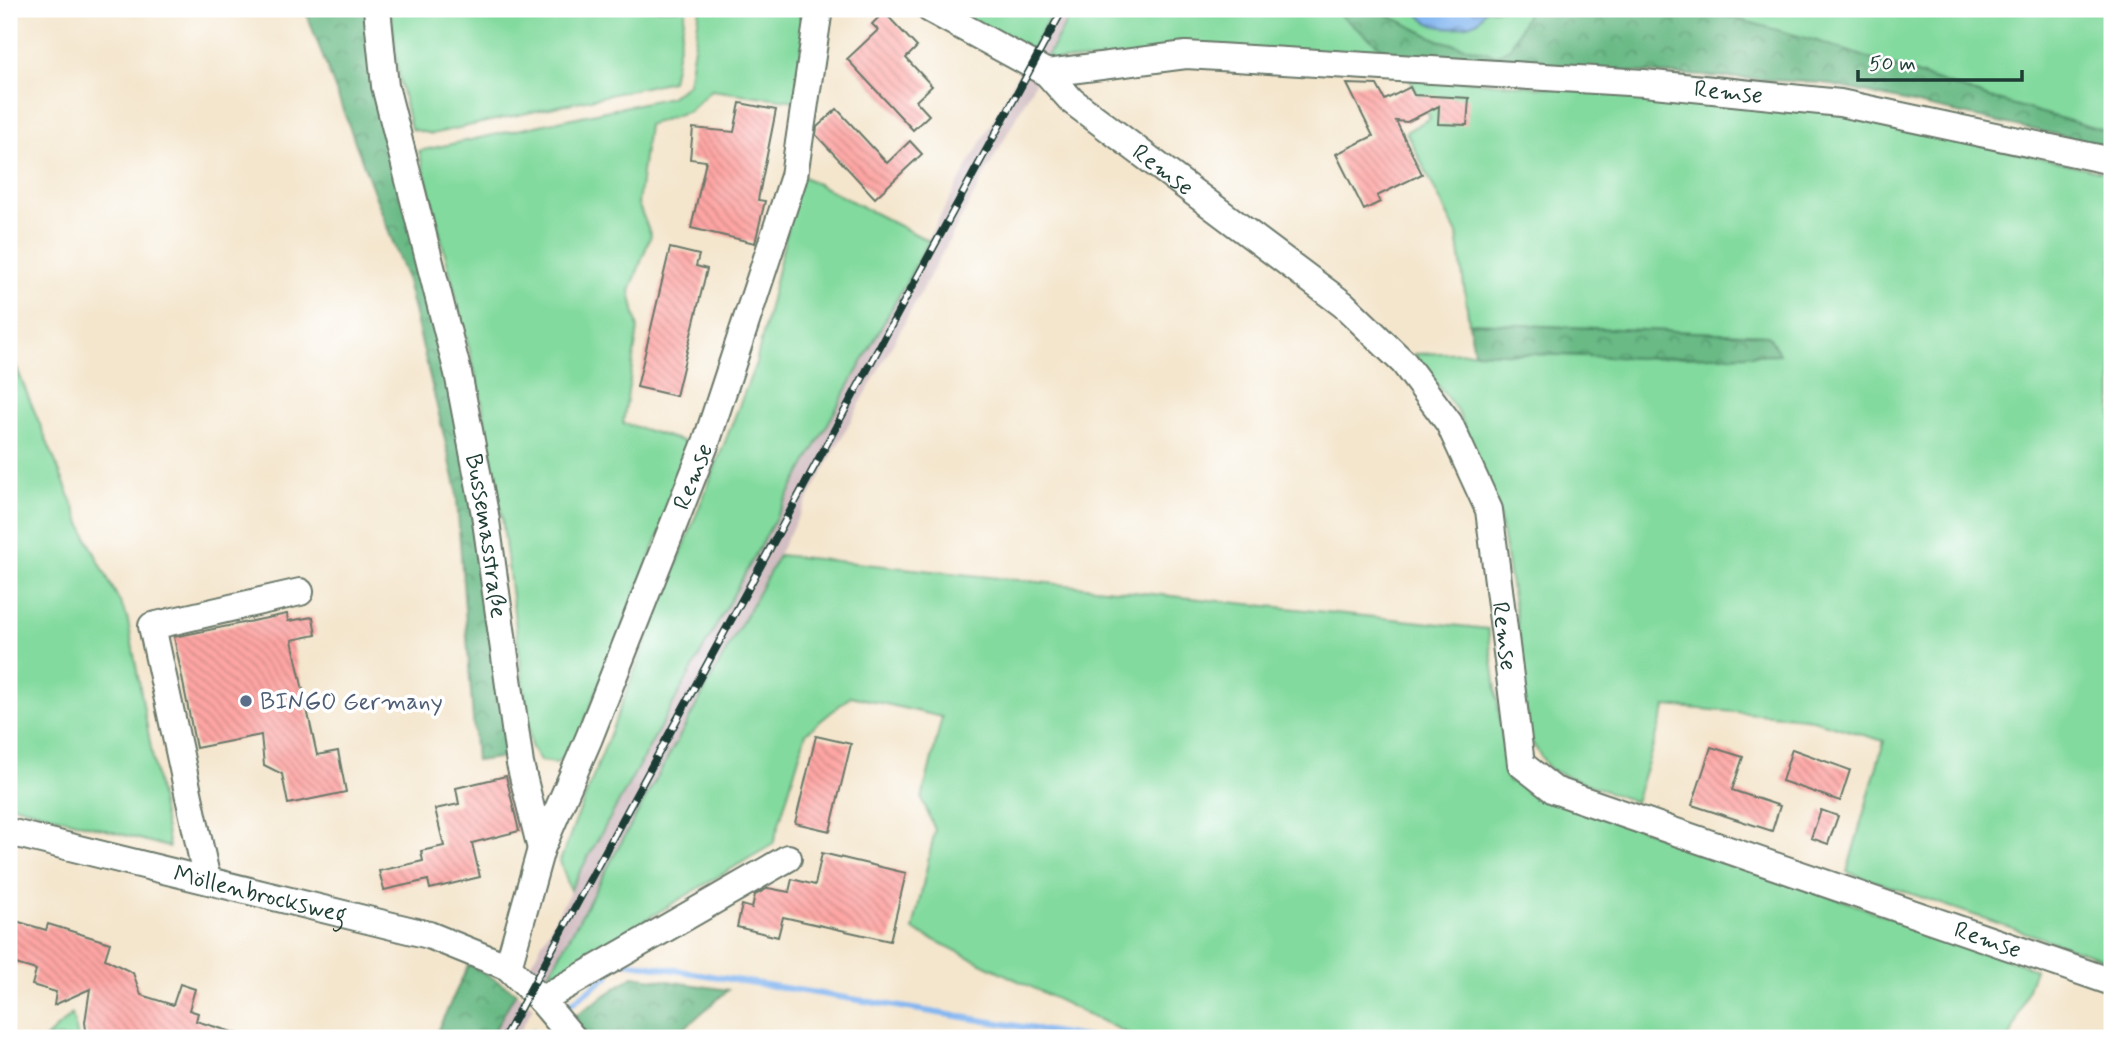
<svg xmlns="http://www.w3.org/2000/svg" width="2121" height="1047" viewBox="0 0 2121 1047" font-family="Mynerve,sans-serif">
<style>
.industrial{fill:#d2bec3}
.green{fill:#82da9e;stroke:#508c69;stroke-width:2}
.forest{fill:url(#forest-crowns);stroke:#447c5c;stroke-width:2}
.water{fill:url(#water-waves);stroke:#517a92;stroke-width:2}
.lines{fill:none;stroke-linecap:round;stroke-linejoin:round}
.stream{stroke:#83b6f0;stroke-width:6}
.building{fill:url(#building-back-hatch)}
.minor-casing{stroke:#6a786a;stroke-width:30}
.minor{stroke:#fff;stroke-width:26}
.rail-casing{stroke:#1f3d34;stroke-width:8}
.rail{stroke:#fff;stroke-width:5;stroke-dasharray:16;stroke-linecap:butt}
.service-dot{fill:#5c6f8a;stroke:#fff;stroke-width:2.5}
.labels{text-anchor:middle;stroke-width:7;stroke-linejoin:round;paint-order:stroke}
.street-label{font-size:24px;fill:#1f3d34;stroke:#fff}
.service-label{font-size:24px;fill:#4e5e75;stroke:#fff;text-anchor:start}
</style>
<defs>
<pattern id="forest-crowns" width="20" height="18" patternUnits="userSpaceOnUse" patternTransform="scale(1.75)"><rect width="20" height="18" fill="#69ba85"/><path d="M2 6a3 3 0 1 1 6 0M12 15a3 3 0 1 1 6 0" fill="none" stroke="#56986e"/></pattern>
<pattern id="water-waves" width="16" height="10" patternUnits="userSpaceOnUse" patternTransform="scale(1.75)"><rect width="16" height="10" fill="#83b6f0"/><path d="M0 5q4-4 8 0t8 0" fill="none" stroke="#6b95c3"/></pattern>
<pattern id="building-back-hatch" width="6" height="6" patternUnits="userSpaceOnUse" patternTransform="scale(1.75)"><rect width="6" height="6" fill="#fea6a4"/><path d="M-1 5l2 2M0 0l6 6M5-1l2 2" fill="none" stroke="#cd8886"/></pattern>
</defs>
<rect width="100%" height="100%" fill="#fff"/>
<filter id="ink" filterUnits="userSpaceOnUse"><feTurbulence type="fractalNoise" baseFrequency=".0143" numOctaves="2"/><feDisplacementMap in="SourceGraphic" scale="14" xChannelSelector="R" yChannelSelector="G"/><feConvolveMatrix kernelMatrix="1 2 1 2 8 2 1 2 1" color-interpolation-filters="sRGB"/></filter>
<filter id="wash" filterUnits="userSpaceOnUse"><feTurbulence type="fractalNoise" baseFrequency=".00686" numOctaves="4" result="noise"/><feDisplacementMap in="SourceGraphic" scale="28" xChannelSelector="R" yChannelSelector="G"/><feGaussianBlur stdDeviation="1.57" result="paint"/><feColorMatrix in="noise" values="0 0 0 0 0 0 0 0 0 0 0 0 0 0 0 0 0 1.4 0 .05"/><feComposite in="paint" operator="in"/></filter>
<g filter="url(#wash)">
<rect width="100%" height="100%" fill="#f4e6cd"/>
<!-- industrial -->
<g class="industrial">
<path d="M1054 9H1074L1045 60 1029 53Z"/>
<path d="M1021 69 1037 79 542 988 526 972Z"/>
<path d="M516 992 533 1007 516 1038H490Z"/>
</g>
<!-- green -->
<g class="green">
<path d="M390 9H686L672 81 432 134 411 129 399 78Z"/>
<path d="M700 9H808L795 101 711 90 689 111 648 125 638 204 651 235 630 291 638 329 623 423 695 445 574 748 556 763 540 761 531 746 502 518 480 392 419 151 670 97 688 84Z"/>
<path d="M946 9H1054L1029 53Z"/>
<path d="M1074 9H2112V147L1823 83 1395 58 1045 60Z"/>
<path d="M1408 76 1837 111 2112 174V925L2104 959 1847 872 1884 741 1806 718 1666 706 1635 802 1550 770 1529 738 1516 615 1498 508 1458 412 1414 354 1474 352 1642 358 1779 354 1768 335 1469 323 1457 234 1406 132 1430 118Z"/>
<path d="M800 175 929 241 570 890 560 861 756 363Z"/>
<path d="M9 350 88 540 127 616 169 847 9 804Z"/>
<path d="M779 555 1488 629 1508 781 2035 969 2010 1038H1145L1135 1037 913 930 935 830 922 799 942 717 851 696 806 733 773 844 547 978Z"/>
<path d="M72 1014 78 1038H46Z"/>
</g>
<!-- forest -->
<g class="forest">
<path d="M305 9H368L459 423 512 756 476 761 456 486 406 277Z"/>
<path d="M1332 9H1376L1438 40 1497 55 1511 47 1529 9H1701L1817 41 1990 98 2112 133V147L1823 83 1395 58Z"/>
<path d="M1469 323 1768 335 1780 354 1642 358 1474 352Z"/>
<path d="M469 964 516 992 490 1038H434Z"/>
<path d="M633 976 728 990 673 1038H585L572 1018Z"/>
</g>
<!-- water -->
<path class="water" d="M1415 9H1486L1478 21C1456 31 1429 32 1415 9Z"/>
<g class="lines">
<!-- stream -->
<g class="stream">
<path d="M626 962 1090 1038"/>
<path d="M564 1009 609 975"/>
<path d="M529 1038 532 1032"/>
</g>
</g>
<g id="blocks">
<!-- building -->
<g class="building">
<path d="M884 12 917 47 906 58 932 86 916 101 929 115 913 130 847 59 878 30 872 24Z"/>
<path d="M1347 84 1377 85 1385 100 1410 87 1414 95 1469 98 1467 125 1438 124 1439 106 1407 122 1396 121 1422 174 1377 196 1380 202 1364 210 1336 154 1373 136Z"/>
<path d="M740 103 776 110 758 200 765 201 755 243 691 228 706 161 690 159 693 128 734 132Z"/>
<path d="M837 109 887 163 910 141 922 154 875 198 816 135 817 127Z"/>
<path d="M670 248 699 255 696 266 707 269 676 396 637 387Z"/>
<path d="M287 614 288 621 313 617 316 635 292 640 317 755 338 751 346 792 288 804 282 774 264 765 261 735 196 748 174 637Z"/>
<path d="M816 736 851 744 830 831 795 823Z"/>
<path d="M1711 747 1743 757 1732 790 1780 806 1772 831 1692 805Z"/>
<path d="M1792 749 1850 770 1840 801 1782 781Z"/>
<path d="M506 776 519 831 472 843 480 877 430 889 428 880 384 890 379 871 423 861 421 851 444 846 435 809 459 804 456 788Z"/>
<path d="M1821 810 1838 816 1828 844 1811 838Z"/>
<path d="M822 853 906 873 890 941 783 917 778 937 737 927 742 905 752 908 755 895 768 888 789 892 792 879 815 885Z"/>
<path d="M9 919 46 930 48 924 110 943 105 959 133 973 141 995 173 1005 180 984 195 989 189 1010 198 1013 196 1021 239 1034 238 1038H87L85 1022 90 989 54 1005 56 992 32 985 36 970 9 962Z"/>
</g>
</g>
</g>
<g filter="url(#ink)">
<use href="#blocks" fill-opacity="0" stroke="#6a786a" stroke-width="2"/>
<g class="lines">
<defs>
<g id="minor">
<path id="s1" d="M377 9 385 86 458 373 485 514 520 764 541 849"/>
<path id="s2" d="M930 9 1047 73 1072 101 1344 305 1404 363 1449 423 1489 510 1521 764 1554 790 2112 982"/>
<path id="s3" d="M1047 73 1186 55 1644 83 1840 103 2112 161"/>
<path id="s4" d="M9 832 429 935 508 967 541 1000 573 1038"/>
<path d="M207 880 152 626 300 592"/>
<path id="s5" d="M508 967 541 849 589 738 707 440 794 176 819 9"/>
<path d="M541 1000 788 858"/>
</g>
</defs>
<!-- minor casing -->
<use href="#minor" class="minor-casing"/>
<!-- minor -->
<use href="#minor" class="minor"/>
<defs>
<path id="rail" d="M504 1038 1063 9"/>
</defs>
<!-- rail casing -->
<use href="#rail" class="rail-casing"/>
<!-- rail -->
<use href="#rail" class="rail"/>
</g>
</g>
<!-- markers -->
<circle class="service-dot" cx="246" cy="701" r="7"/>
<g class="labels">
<!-- street labels -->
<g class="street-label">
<text dy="8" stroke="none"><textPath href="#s3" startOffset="684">Remse</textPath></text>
<text dy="8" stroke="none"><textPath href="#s2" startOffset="285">Remse</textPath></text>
<text dy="8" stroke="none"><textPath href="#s5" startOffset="525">Remse</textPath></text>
<text dy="8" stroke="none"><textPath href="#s1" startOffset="539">Bussemasstraße</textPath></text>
<text dy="8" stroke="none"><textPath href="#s2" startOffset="892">Remse</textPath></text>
<text dy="8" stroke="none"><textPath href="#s4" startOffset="259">Möllenbrocksweg</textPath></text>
<text dy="8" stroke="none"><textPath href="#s2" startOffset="1522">Remse</textPath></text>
</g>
<!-- service labels -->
<g class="service-label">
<text x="260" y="709">BINGO Germany</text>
</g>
</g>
<!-- margin -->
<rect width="2121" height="1047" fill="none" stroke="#fff" stroke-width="35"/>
<!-- scale -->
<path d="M1858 70v10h164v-10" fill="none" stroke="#1f3d34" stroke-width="3.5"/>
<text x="1869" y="70" font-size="21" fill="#1f3d34" stroke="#ffffff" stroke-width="5" paint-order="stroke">50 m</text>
</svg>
